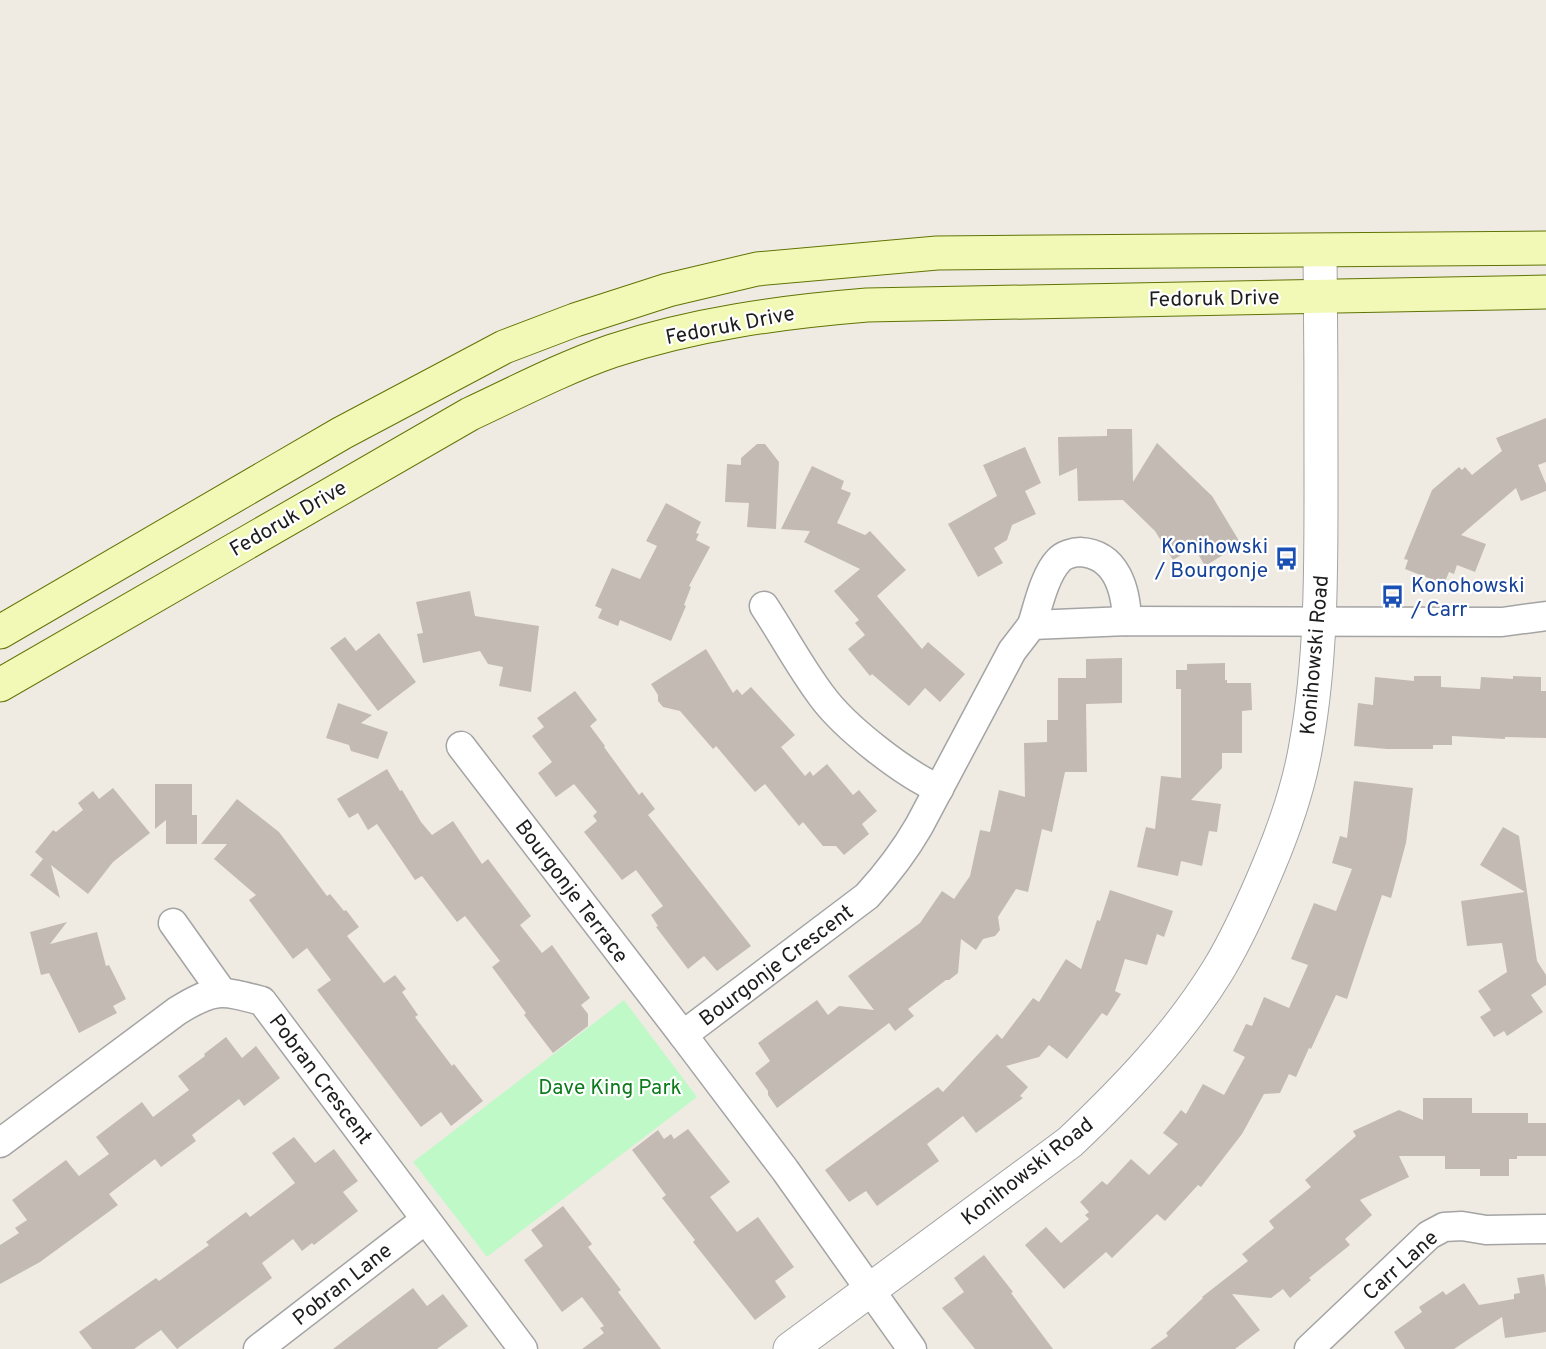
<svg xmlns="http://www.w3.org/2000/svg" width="1546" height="1349" viewBox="0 0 1546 1349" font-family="Overpass,sans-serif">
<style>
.park{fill:#c0f9c8}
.building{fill:#c3bab3}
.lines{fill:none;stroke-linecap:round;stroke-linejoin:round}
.minor-casing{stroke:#a4a4a4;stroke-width:31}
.tertiary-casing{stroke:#a4a4a4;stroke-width:35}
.secondary-casing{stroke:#617405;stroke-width:35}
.minor{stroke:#fff;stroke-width:28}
.tertiary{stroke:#fff;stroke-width:33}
.secondary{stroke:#f2f9b7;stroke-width:33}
.labels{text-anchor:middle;stroke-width:4.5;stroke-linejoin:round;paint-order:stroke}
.street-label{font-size:21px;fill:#1d1d1d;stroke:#fff}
.transit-label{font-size:21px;fill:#164399;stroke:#fff;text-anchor:end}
.park-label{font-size:21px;fill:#0c7b1c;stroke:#fff}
</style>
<rect width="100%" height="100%" fill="#efebe3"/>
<!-- park -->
<path class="park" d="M624 1000 697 1097 487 1257 413 1162Z"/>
<!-- building -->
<g class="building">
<path d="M1546 418V462L1538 465 1546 484V491L1521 501 1516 488 1461 535 1486 544 1475 572 1457 565 1454 574 1449 572 1444 584 1405 569 1408 560 1404 559 1432 490 1459 467 1462 470 1465 467 1472 475 1502 451 1496 438Z"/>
<path d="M1107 429H1132L1133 482 1157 443 1212 496 1241 544 1205 566 1194 547 1173 560 1155 531 1123 500 1078 501 1077 468 1059 476 1058 437 1107 436Z"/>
<path d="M757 444H765L779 462 776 529 747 527 749 503 725 502 727 464 741 465V458Z"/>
<path d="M1025 447 1041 483 1025 491 1036 514 1012 525 1007 540 994 548 1003 563 978 577 948 524 997 496 983 465Z"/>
<path d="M812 466 844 481 841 489 851 493 837 523 865 535 870 531 906 570 877 596 922 649 928 642 965 674 940 702 925 688 909 706 872 674 870 676 848 649 865 635 855 623 859 620 834 591 860 569 804 542 810 531 781 529Z"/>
<path d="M666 503 701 522 696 533 699 534 696 540 710 547 689 586 691 587 684 605 686 606 671 641 620 620 618 626 598 618 602 609 595 606 612 568 640 579 657 546 646 541Z"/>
<path d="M470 591 475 616 539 626 531 692 499 686 503 667 488 664 480 651 423 663 417 634 423 633 416 602Z"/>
<path d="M379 633 416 682 378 711 330 648 345 637 356 651Z"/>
<path d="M706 649 733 693 737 689 742 695 751 687 795 735 781 747 805 776 810 771 813 776 827 764 853 795 859 790 877 811 862 824 869 834 844 855 836 846H823L803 822 799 826 765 784 755 792 716 746 713 749 680 711 663 707 658 701V695L651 684Z"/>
<path d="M1122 658V703L1086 704 1087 772H1065L1052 832 1042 829 1028 892 1016 889 998 917 1000 930 995 936 983 939 976 950 961 939 958 973 949 980H946L908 1009 914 1016 895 1031 889 1023 777 1108 768 1095V1091L755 1073 770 1061 758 1043 817 1000 828 1015 839 1006 874 1010 848 976 920 923 942 891 954 899 970 876 980 830 990 832 999 790 1025 797 1024 743 1047 742V720H1058V678H1086V659Z"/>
<path d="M1225 663V680H1227V683H1251L1252 710 1242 711V753H1222V768L1191 800 1221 804 1217 832 1209 831 1202 866 1181 861 1178 876 1137 867 1146 827 1155 829 1161 776 1181 778V689H1176V670H1187V664Z"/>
<path d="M1414 676H1441V687L1480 689 1481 677 1513 679V676L1541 677V691H1546V738L1505 737V739L1452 736V745H1433V749H1387L1354 746 1358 703 1373 705 1375 677 1414 681Z"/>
<path d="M575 691 597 720 590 726 605 746 604 747 639 795 642 792 655 809 648 815 751 946 717 971 704 956 688 969 656 927 658 926 651 915 663 906 636 870 622 880 584 832 597 821 593 816 597 812 574 784 556 797 538 773 552 762 532 736 544 727 537 718Z"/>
<path d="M338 703 372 715 361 723 388 732 378 759 351 751 349 745 326 738Z"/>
<path d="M387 769 400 791 402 790 421 822 432 835 453 821 482 864 488 859 531 916 520 925 542 953 552 945 590 998 581 1005 588 1014V1026L553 1053 524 1015 526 1013 492 967 500 961 465 916 457 922 422 876 415 880 377 824 368 830 358 813 349 818 337 799Z"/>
<path d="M1354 781 1413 788 1406 843 1391 898 1382 895 1347 999 1336 995 1311 1049 1309 1048 1296 1077 1289 1074 1280 1093 1264 1094 1242 1134 1201 1187 1198 1185 1165 1221 1157 1214 1112 1258 1106 1252 1064 1289 1025 1245 1046 1227 1061 1243 1089 1219 1085 1215 1089 1212 1080 1202 1102 1181 1107 1185 1131 1159 1149 1175 1178 1144 1163 1133 1181 1110 1186 1114 1203 1084 1224 1095 1245 1057 1233 1051 1246 1024 1252 1026 1264 997 1289 1008 1308 965 1291 959 1314 903 1336 911 1352 869 1332 863 1340 836 1347 838Z"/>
<path d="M155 784H192V815H197V844H166V820L155 829Z"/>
<path d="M113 788 150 833 113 862 88 894 51 865 60 898 30 875 43 859 35 852 53 830 56 832 83 810 78 803 93 791 99 799Z"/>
<path d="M237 799 279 832 327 896 330 894 344 911 346 910 359 927 347 936 384 983 395 975 406 989 402 992 418 1015 415 1017 452 1066 454 1064 483 1101 451 1126 441 1112 421 1127 317 990 331 980 307 948 293 959 249 900 256 895 214 859 227 844H201Z"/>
<path d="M1503 827 1519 836 1537 961 1546 975V985L1531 995 1543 1012 1507 1036 1504 1031 1494 1037 1480 1017 1491 1010 1478 991 1507 972 1502 943 1467 946 1461 901 1525 892 1480 865Z"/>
<path d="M1110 890 1173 911 1164 937 1157 934 1147 965 1125 959 1115 991 1121 994 1107 1016 1102 1013 1067 1059 1049 1045 1039 1057 1006 1066 1028 1087 1020 1096 1023 1098 976 1133 963 1116 927 1144 939 1161 877 1206 866 1191 849 1202 825 1170 938 1087 943 1092 997 1034 1002 1039 1033 998 1039 1002 1066 959 1081 969 1097 920 1100 921Z"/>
<path d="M67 922 50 944 97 932 106 966 109 965 126 999 113 1006 117 1013 79 1033 49 973 41 975 30 932Z"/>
<path d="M226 1037 242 1058 256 1046 280 1078 244 1106 239 1099 192 1135 196 1141 161 1167 155 1159 109 1194 118 1205 40 1262 0 1284V1245L19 1233 15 1228 27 1220 12 1200 66 1160 79 1176 109 1154 96 1137 142 1102 153 1117 189 1090 178 1076 205 1056 204 1054Z"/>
<path d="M1423 1098H1472V1113H1528V1123H1546V1156H1517V1159H1509V1176H1480V1169H1445V1156H1399L1409 1177 1360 1200 1372 1215 1345 1239 1350 1245 1309 1278 1311 1280 1290 1298 1283 1289 1271 1298 1232 1294 1260 1330 1235 1349H1150L1168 1336 1166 1333 1203 1298 1202 1297 1248 1261 1242 1254 1274 1228 1269 1221 1311 1187 1305 1180 1356 1136 1353 1131 1399 1110 1423 1120Z"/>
<path d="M688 1129 730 1182 710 1197 737 1232 758 1217 794 1267 775 1281 786 1297 755 1320 693 1242 695 1240 662 1198 666 1195 632 1150 658 1130 664 1139 671 1134 674 1139Z"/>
<path d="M294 1137 315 1163 334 1149 358 1181 343 1192 358 1211 314 1245 312 1243 302 1251 293 1239 262 1263 272 1278 177 1349 161 1330 134 1349H92L79 1332 156 1278 159 1281 209 1245 206 1242 246 1212 250 1217 295 1183 272 1153Z"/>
<path d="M563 1206 592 1244 588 1247 621 1290 618 1292 661 1349H582L604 1333 600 1328 604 1326 582 1297 562 1312 524 1260 543 1246 531 1230Z"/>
<path d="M984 1255 1013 1292 1011 1293 1053 1349H975L942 1308 964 1292 954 1278Z"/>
<path d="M1544 1274 1546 1288V1332L1505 1338 1502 1317 1454 1349H1405L1394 1332 1422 1312 1419 1307 1443 1291 1446 1295 1464 1283 1479 1305 1514 1299V1294L1520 1293 1517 1278Z"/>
<path d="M413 1288 427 1306 443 1294 468 1326 437 1349H333Z"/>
</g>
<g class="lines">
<defs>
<g id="minor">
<path d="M764 606C783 635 800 667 821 695 844 727 903 773 939 789"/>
<path d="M1032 625C1038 606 1045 574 1059 560 1063 555 1074 552 1080 552 1117 554 1126 590 1127 621"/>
<path d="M461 746 683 1035"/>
<path d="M173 923 222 992"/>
<path d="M0 1143 177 1011C214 988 221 990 262 1001L523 1349"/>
<path d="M258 1349 425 1220"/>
<path d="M912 1349 785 1170 683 1035 867 896C887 874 904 852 919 826L1012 651 1032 625 1127 621 1502 622 1546 616"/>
<path d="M1309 1349 1429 1235 1444 1227 1462 1226 1486 1230 1546 1229"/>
</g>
<path id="tertiary" d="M790 1349 1070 1142C1125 1090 1178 1035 1218 970 1238 937 1254 901 1269 865 1285 827 1299 786 1306 745 1322 656 1321 564 1321 474 1321 400 1321 325 1320 251"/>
<g id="secondary">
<path d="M0 632 342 433 504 347 575 320 668 290 757 269 937 253 1546 248"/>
<path d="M0 685 470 414C517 392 563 368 612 351 694 324 781 312 867 305L1546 292"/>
</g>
</defs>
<!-- minor casing -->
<use href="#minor" class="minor-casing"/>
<!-- tertiary casing -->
<use href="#tertiary" class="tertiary-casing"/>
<!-- secondary casing -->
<use href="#secondary" class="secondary-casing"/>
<!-- minor -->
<use href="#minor" class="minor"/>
<!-- tertiary -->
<use href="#tertiary" class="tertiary"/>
<!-- secondary -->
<use href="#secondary" class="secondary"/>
</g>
<!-- icons -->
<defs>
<symbol id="bus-bare" viewBox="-9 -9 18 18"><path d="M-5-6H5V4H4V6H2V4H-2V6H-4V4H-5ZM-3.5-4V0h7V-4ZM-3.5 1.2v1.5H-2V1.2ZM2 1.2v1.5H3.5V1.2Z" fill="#1a4fb4" stroke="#fff" stroke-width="2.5" paint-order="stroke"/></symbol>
</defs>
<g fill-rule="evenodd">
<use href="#bus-bare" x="1270" y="542" width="33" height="33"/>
<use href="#bus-bare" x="1376" y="580" width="33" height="33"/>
</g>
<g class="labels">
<!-- street labels -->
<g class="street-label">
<text transform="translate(1214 298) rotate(-1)" y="7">Fedoruk Drive</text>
<text transform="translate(730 325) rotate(-11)" y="7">Fedoruk Drive</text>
<text transform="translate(288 518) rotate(-30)" y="7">Fedoruk Drive</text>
<text transform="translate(1314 655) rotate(-85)" y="7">Konihowski Road</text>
<text transform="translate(572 891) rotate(53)" y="7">Bourgonje Terrace</text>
<text transform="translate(776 965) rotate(-37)" y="7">Bourgonje Crescent</text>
<text transform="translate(321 1079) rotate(53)" y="7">Pobran Crescent</text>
<text transform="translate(1027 1171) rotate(-38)" y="7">Konihowski Road</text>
<text transform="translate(1400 1265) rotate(-42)" y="7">Carr Lane</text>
<text transform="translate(342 1284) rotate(-38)" y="7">Pobran Lane</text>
</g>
<!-- transit labels -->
<g class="transit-label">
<text x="1268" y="553">Konihowski<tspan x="1268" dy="24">/ Bourgonje</tspan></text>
<text x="1411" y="592" text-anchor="start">Konohowski<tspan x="1411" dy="24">/ Carr</tspan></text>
</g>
<!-- park labels -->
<g class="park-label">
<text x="610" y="1094">Dave King Park</text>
</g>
</g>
</svg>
